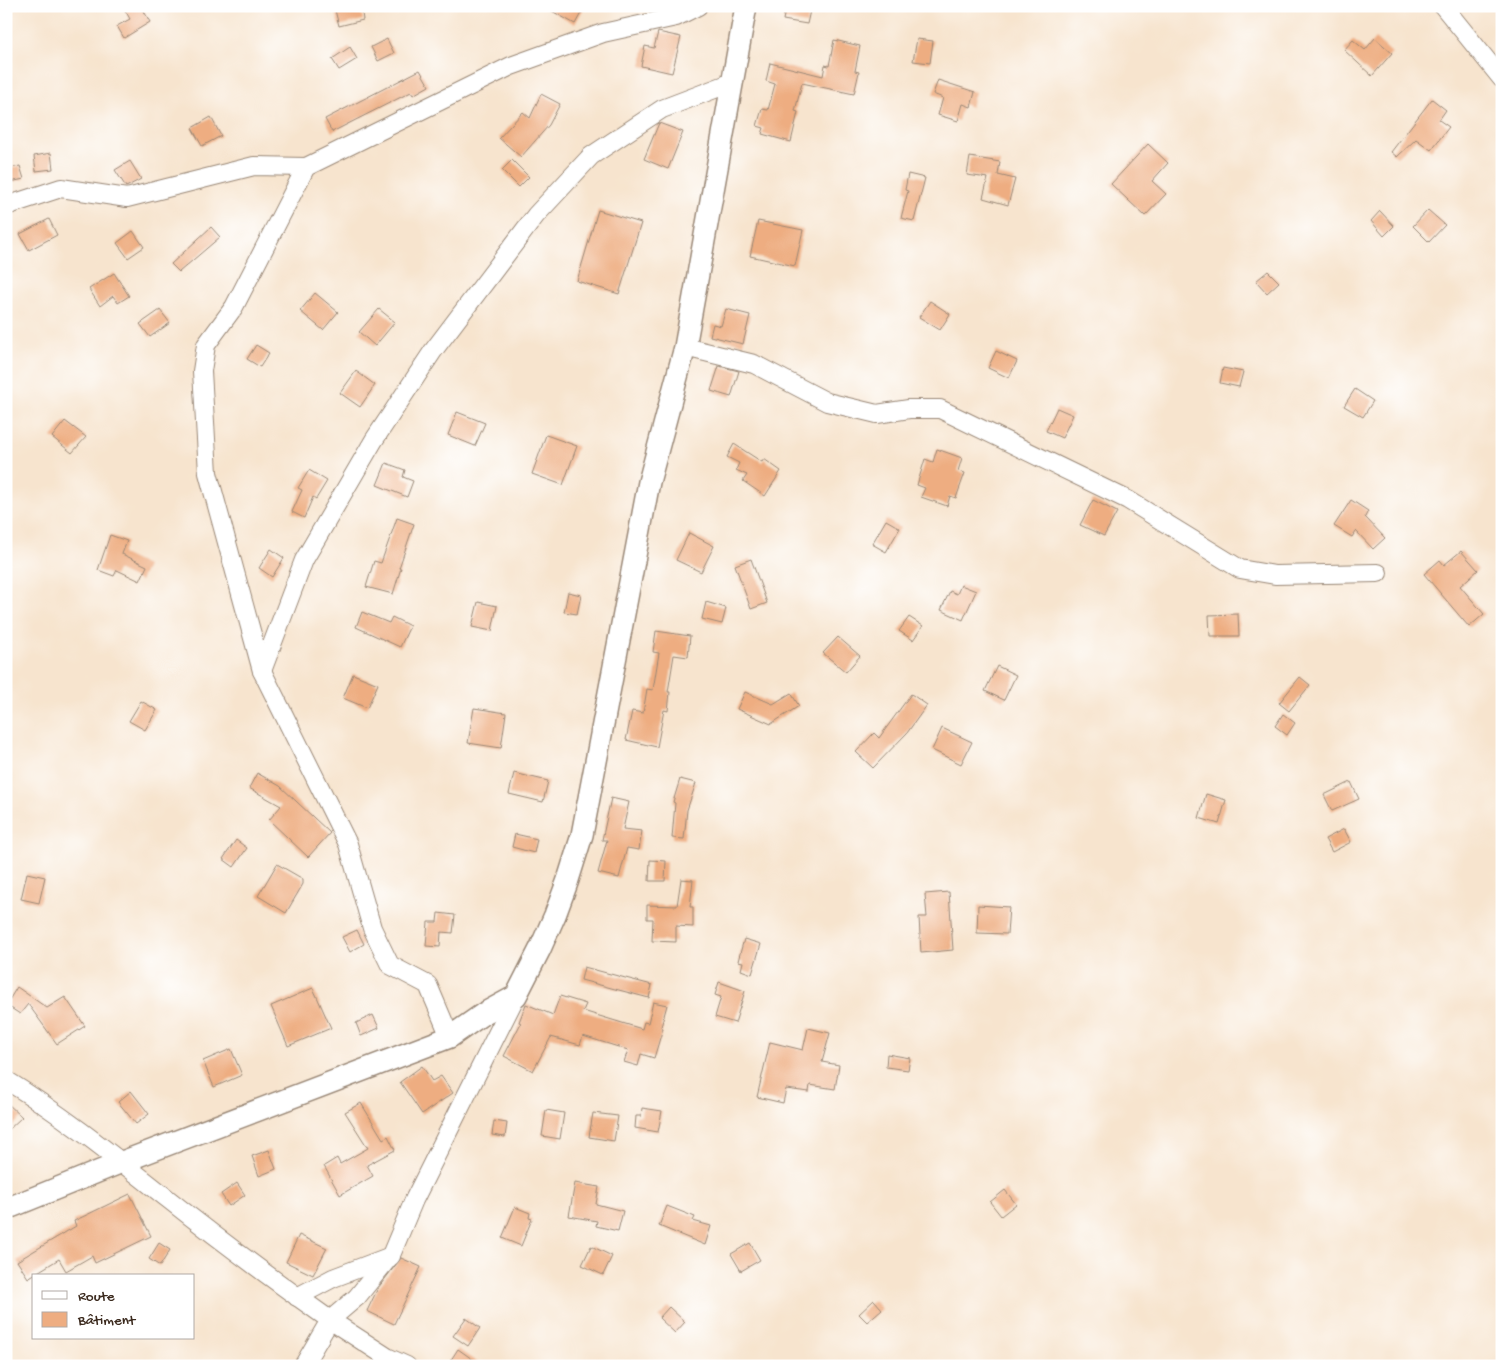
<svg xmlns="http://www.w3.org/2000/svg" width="1508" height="1372" viewBox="0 0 1508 1372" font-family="'Gochi Hand',sans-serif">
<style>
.building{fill:#eead81}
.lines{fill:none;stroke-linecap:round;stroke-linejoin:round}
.minor-casing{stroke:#998776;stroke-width:20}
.tertiary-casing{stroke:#998776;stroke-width:24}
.minor{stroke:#fff;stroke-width:18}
.tertiary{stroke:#fff;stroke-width:21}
</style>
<rect width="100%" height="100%" fill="#fff"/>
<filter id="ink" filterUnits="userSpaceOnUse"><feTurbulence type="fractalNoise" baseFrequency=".02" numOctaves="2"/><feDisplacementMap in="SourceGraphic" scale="10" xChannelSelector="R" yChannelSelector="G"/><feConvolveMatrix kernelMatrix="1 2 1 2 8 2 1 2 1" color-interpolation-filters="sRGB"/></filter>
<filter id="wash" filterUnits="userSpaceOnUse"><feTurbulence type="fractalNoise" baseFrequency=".0096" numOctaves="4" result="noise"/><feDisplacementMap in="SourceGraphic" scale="20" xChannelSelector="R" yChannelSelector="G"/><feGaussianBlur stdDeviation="1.12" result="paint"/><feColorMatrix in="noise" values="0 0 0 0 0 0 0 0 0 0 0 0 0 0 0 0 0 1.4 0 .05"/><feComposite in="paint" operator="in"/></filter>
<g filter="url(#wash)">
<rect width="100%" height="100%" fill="#f7e4ce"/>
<g id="blocks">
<!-- building -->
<g class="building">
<path d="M132 6H141L150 22 124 38 117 26 130 19 125 10Z"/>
<path d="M348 6H361L363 20 339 26 335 10Z"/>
<path d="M543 6H585L575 24Z"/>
<path d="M786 6H811L807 24 783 20Z"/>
<path d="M658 32 681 37 672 73 641 66 645 46 654 48Z"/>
<path d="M1375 38 1392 53 1372 76 1344 50 1353 40 1365 50Z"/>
<path d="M387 39 394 53 378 61 371 47Z"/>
<path d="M917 39 933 41 930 63 913 61Z"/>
<path d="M834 40 860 46 855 71 859 72 854 94 802 83 795 111 798 112 791 142 762 134 764 128 757 126 762 109 768 110 775 84 766 81 770 63 823 76 825 65 829 66Z"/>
<path d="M350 47 357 59 339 70 332 59Z"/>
<path d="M420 70 429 86 413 95 411 92 332 132 325 119Z"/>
<path d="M938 80 975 92 971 107 963 104 958 121 938 115 943 98 933 94Z"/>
<path d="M541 94 560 104 549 125 521 157 499 138 523 112 530 118Z"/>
<path d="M1432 99 1446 110 1439 120 1449 127 1431 150 1416 139 1397 157 1391 152Z"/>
<path d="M211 117 221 136 202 146 192 128Z"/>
<path d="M659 123 683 132 668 169 644 159Z"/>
<path d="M1148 144 1168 163 1152 181 1166 194 1145 216 1111 184Z"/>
<path d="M51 153 53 169 36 171 34 156Z"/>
<path d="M970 157 1000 162 998 175 1015 179 1008 205 983 198 988 178 967 175Z"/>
<path d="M512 160 529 177 519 187 502 170Z"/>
<path d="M130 161 141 179 126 187 115 170Z"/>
<path d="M20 166 24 179 6 183V169Z"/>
<path d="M908 174 925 178 914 221 901 218 908 191 905 190Z"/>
<path d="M598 210 641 223 619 294 577 281Z"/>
<path d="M1428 210 1445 225 1429 242 1413 226Z"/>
<path d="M1380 211 1394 226 1384 236 1371 221Z"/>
<path d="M49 219 57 235 29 250 20 234Z"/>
<path d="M758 221 803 230 795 266 750 256Z"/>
<path d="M211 227 220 237 179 272 171 264Z"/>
<path d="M133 231 144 247 128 258 117 243Z"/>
<path d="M1268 271 1279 282 1267 293 1256 281Z"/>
<path d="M114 273 129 296 118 303 113 296 100 306 89 289Z"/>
<path d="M315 293 338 312 323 330 300 311Z"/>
<path d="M930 301 950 314 940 330 919 317Z"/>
<path d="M379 309 395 322 375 346 359 332Z"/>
<path d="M726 309 750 315 743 344 710 336 713 324 721 326Z"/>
<path d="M160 310 170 323 150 337 140 324Z"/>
<path d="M256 345 269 353 260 367 247 359Z"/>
<path d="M996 351 1017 361 1009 378 988 368Z"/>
<path d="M719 366 739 371 731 397 711 391Z"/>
<path d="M1223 368 1243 372 1239 387 1220 383Z"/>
<path d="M356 371 375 385 360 407 340 393Z"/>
<path d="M1355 389 1373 401 1363 417 1344 406Z"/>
<path d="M1057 408 1073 415 1062 438 1046 431Z"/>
<path d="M457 412 485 423 475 446 448 435Z"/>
<path d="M65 421 86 437 72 453 52 437Z"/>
<path d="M546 435 577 446 563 485 532 474Z"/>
<path d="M734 444 762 462 764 459 781 471 765 496 743 481 747 475 736 470 739 463 727 457Z"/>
<path d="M937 449 962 458 958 471 965 473 956 498 950 496 947 506 921 497 925 488 917 485 925 459 933 462Z"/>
<path d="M386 463 405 470 403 477 413 481 407 497 377 485Z"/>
<path d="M309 470 327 481 316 499 313 497 304 518 292 512 302 490 298 488Z"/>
<path d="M1093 500 1117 512 1104 536 1080 525Z"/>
<path d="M1351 500 1368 511 1365 517 1385 538 1373 549 1356 531 1352 537 1334 526Z"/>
<path d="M397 518 414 524 399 568H401L393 594 366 587 374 561 381 563Z"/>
<path d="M886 520 900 528 886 552 872 544Z"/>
<path d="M689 533 714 546 701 572 676 560Z"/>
<path d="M110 535 127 541 122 554 147 566 140 581 117 570 114 576 98 570Z"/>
<path d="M271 549 284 558 272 577 259 568Z"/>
<path d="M1461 551 1478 570 1460 586 1484 614 1469 627 1424 574 1440 560 1444 565Z"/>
<path d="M751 559 767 603 751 609 735 565Z"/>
<path d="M961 585 976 591 963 620 941 610 950 591 957 594Z"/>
<path d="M568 592 581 595 577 614 564 612Z"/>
<path d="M478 602 497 606 492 631 472 627Z"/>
<path d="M706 602 726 608 722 624 702 619Z"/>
<path d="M362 612 389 623 392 617 410 626 400 647 356 627Z"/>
<path d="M1238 614 1239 636H1210L1209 615Z"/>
<path d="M909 617 923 626 913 640 899 631Z"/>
<path d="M656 631 690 636 688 657 674 655 668 692H670L668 711 664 710 657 747 626 740 632 711 643 713 647 689 653 690 659 653 653 652Z"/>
<path d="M838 637 860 656 846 672 823 653Z"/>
<path d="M997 666 1016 675 1004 700 985 691Z"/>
<path d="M353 674 378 684 367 708 343 698Z"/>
<path d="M1300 677 1310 685 1289 711 1279 703Z"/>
<path d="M745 692 773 704 791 693 799 706 771 724 737 709Z"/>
<path d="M911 694 927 705 907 733 873 768 856 752 874 733 879 738Z"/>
<path d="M141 701 157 710 145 730 129 721Z"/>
<path d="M474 708 506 713 501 748 468 743Z"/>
<path d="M1283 714 1295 723 1287 735 1275 726Z"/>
<path d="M942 728 972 742 961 764 932 750Z"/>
<path d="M257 773 280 786 330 833 308 857 269 820 281 806 249 788Z"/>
<path d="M514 773 548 781 543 802 509 794Z"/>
<path d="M680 779 696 783 687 810 684 839 672 838 675 803 673 802Z"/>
<path d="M1351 782 1359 799 1332 811 1324 795Z"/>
<path d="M1206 794 1226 800 1219 824 1199 818Z"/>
<path d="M611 798 629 802 623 829 642 831 639 850 627 848 619 878 598 873 607 840H602Z"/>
<path d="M1344 829 1351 842 1332 852 1325 839Z"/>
<path d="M515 834 537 839 534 853 512 847Z"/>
<path d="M236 840 247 848 234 867 223 859Z"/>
<path d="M650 860 666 861 665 881H649Z"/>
<path d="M277 864 303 879V884L286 913 258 896Z"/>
<path d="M27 873 45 877 39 903 21 899Z"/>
<path d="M681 879 693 880 690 907H693V927L676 926V942L652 941 653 919H647V905L677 906Z"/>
<path d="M949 892 953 950 921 953 919 917H927L925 894Z"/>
<path d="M978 905 1009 907 1007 934 977 933Z"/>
<path d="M438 913 455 915 453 933 441 932 440 947 426 946 428 922H437Z"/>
<path d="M357 930 364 944 350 952 342 937Z"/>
<path d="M744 939 761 944 752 974 741 970 743 962 738 961Z"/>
<path d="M584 967 652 985 649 998 581 980Z"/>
<path d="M719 982 745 991 735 1023 715 1017 721 997 715 995Z"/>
<path d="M17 987 47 1008 65 997 85 1026 57 1044 28 1004 20 1014 6 1005Z"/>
<path d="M313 988 331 1028 288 1046 271 1006Z"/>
<path d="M560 996 586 1004 583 1011 642 1029 644 1022 648 1023 653 1002 667 1005 661 1027 663 1028 654 1058 641 1054 638 1066 624 1062 628 1050 583 1036 580 1045 551 1037 533 1071 504 1056 521 1023 519 1022 526 1004 553 1015Z"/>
<path d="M373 1015 379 1028 361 1036 356 1023Z"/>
<path d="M808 1028 830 1033 822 1062 839 1065 835 1089 810 1085 809 1092 786 1089 783 1103 757 1097 770 1042 803 1050Z"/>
<path d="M231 1049 242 1075 214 1087 203 1061Z"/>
<path d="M887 1054 910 1058 908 1070 886 1067Z"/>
<path d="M422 1066 432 1081 441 1076 453 1093 422 1114 400 1082Z"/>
<path d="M131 1091 149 1114 136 1124 118 1102Z"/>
<path d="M6 1102 22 1117 6 1132Z"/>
<path d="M361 1103 383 1139 388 1136 395 1150 367 1165 373 1176 340 1195 324 1166 337 1158 340 1164 368 1148 345 1112Z"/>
<path d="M642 1108 662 1111 658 1132 635 1128 636 1116H641Z"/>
<path d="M546 1110 564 1113 560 1139 542 1136Z"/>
<path d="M593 1113 618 1116 614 1141 589 1137Z"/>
<path d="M494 1121 507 1123 505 1137 492 1135Z"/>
<path d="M269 1150 276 1169 259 1176 252 1156Z"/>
<path d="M237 1183 245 1195 229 1206 221 1194Z"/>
<path d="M575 1183 599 1187 596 1204 623 1211 618 1231 596 1226 597 1221 569 1216Z"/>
<path d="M1005 1190 1016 1204 1001 1216 990 1202Z"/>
<path d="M130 1194 151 1236 95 1263 92 1256 66 1271 59 1259 28 1278 17 1261 76 1226 74 1221Z"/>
<path d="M667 1206 695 1217 693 1221 711 1226 705 1245 659 1226Z"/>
<path d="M515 1207 530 1213 529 1218 532 1219 521 1246 502 1238Z"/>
<path d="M299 1235 327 1248 313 1275 286 1262Z"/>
<path d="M159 1243 170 1250 160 1266 149 1259Z"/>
<path d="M750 1243 760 1260 741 1271 731 1254Z"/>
<path d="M591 1246 612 1256 603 1275 582 1265Z"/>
<path d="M401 1258 421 1267 394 1324 367 1311 378 1288Z"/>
<path d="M874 1300 882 1309 867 1322 859 1314Z"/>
<path d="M669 1307 685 1322 675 1333 659 1318Z"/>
<path d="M466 1318 480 1328 468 1346 453 1336Z"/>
<path d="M458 1349 482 1366H447Z"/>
</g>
</g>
</g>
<g filter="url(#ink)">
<use href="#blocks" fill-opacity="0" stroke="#998776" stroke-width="1"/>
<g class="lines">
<defs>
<g id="minor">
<path d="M1443 6 1502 79"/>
<path d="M6 206 61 188 127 198 254 166 306 167"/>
<path d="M685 347 754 364 827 402 877 414 909 409H940L1128 500 1240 569 1275 575 1378 573"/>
<path d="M262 671 304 560 374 440 433 351 536 215 591 156 662 109 733 82"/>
<path d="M450 1037 428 985 390 965 372 928 348 844 262 671 208 473 202 371 206 345 234 307 306 167 511 66 603 33 676 17 698 6"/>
<path d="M6 1080C63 1115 116 1158 168 1199 221 1241 275 1281 330 1320L303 1366"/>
<path d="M297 1297 333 1278 391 1256"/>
<path d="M407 1366 387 1357 330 1320 357 1297 391 1255 414 1200 516 996"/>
</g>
<path id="tertiary" d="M6 1209 122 1162 450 1037 483 1014 516 996 540 949 555 915 568 880 582 835 649 482 685 347 746 6"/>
</defs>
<!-- minor casing -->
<use href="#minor" class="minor-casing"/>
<!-- tertiary casing -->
<use href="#tertiary" class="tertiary-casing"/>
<!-- minor -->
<use href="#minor" class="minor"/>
<!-- tertiary -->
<use href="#tertiary" class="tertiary"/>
</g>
</g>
<!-- margin -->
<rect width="1508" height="1372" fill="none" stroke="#fff" stroke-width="25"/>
<!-- legend -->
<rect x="32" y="1274" width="162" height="65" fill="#ffffff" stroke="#b1aaa5"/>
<rect x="42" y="1291" width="25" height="8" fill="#ffffff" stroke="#b1aaa5"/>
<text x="78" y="1300" font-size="15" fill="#3b2a1e">Route</text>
<rect x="42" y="1312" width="25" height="15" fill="#eead81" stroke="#b1aaa5"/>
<text x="78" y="1324" font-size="15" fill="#3b2a1e">Bâtiment</text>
</svg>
